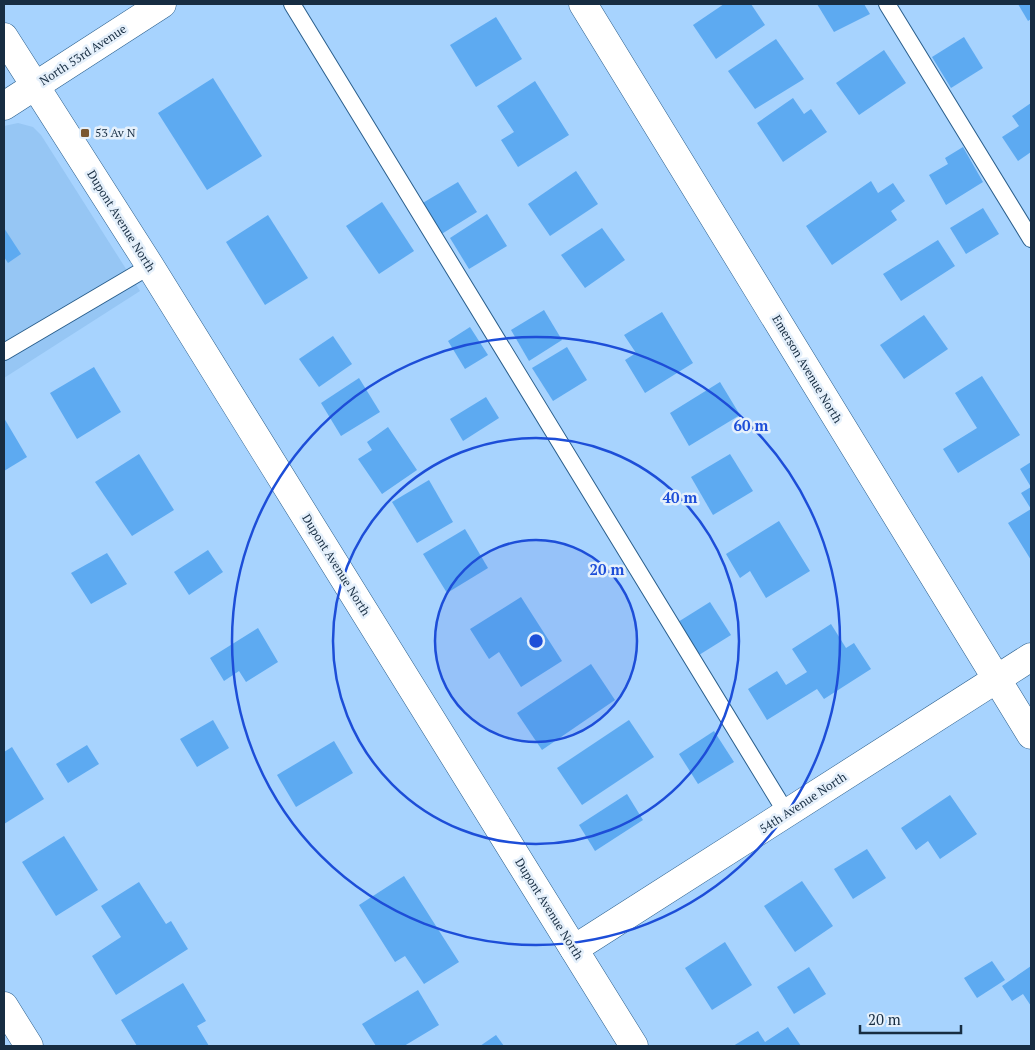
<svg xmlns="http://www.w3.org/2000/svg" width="1035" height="1050" viewBox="0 0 1035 1050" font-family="'PT Serif',serif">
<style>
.built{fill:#96c6f4}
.building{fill:#5daaf1}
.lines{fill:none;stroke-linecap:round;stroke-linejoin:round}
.service-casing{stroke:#2a5f8d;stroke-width:18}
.minor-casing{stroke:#2a5f8d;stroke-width:29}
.tertiary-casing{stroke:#2a5f8d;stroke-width:29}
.service{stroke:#fff;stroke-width:16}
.minor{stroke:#fff;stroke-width:28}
.tertiary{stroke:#fff;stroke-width:28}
.ring{fill:none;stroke:#1d4ed8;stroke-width:2.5}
.poi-dot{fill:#7a5730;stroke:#e5f0fb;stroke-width:2}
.labels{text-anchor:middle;stroke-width:5;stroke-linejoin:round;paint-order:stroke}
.street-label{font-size:12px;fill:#172d42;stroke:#e5f0fb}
.poi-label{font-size:12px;fill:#172d42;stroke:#e5f0fb;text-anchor:start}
.centre{fill:#1d4ed8;stroke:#e5f0fb;stroke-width:2.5}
.ring-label{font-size:15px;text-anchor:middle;font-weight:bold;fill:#1d4ed8;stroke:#e5f0fb;stroke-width:5;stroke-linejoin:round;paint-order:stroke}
</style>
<rect width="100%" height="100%" fill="#a7d3fe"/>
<!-- built -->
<path class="built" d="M18 123 33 127 41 135 140 291 4 378V126Z"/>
<!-- building -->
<g class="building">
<path d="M724 4H751L765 25 716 59 693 25Z"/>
<path d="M817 4H864L870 14 834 32Z"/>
<path d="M1018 4H1031V19L1028 21Z"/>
<path d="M496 17 522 59 476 87 450 45Z"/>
<path d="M964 37 983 68 951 88 932 57Z"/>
<path d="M776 39 804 79 755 109 728 71Z"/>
<path d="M884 50 906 83 859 115 836 83Z"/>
<path d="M213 78 262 156 207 190 158 113Z"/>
<path d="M535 81 569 135 518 167 501 140 514 132 497 106Z"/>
<path d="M793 98 804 114 811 109 827 132 783 162 757 123Z"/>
<path d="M1031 103V152L1018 161 1002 137 1019 126 1012 116Z"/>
<path d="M963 147 983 182 946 205 929 175 948 164 945 158Z"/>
<path d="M576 171 598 204 550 236 528 204Z"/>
<path d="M871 181 878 193 893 183 905 201 891 211 897 220 832 265 806 226Z"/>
<path d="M458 182 477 212 440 235 421 204Z"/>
<path d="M382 202 414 251 379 274 346 226Z"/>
<path d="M983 208 999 234 966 254 950 228Z"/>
<path d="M487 214 507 246 469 269 450 238Z"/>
<path d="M268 215 308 278 265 305 226 242Z"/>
<path d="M4 228 21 254 8 263 4 257Z"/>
<path d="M602 228 625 260 585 288 561 255Z"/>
<path d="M938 240 955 266 901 301 883 274Z"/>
<path d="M544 310 562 340 529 361 511 330Z"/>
<path d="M662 312 693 363 645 393 625 360 636 353 624 335Z"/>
<path d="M924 315 948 349 904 379 880 345Z"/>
<path d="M470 327 488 355 465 369 448 341Z"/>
<path d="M333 336 352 364 319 387 299 359Z"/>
<path d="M567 347 587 380 553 401 532 368Z"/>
<path d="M94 367 121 412 77 439 50 393Z"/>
<path d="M982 376 1020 435 958 473 943 449 977 428 955 393Z"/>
<path d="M359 378 380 412 341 436 321 403Z"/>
<path d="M720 382 740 415 689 446 670 413Z"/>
<path d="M486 397 499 418 463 441 450 419Z"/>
<path d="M4 418 27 457 4 471Z"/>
<path d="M388 427 417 470 382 494 358 459 372 450 367 442Z"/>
<path d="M139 454 174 510 132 536 95 482Z"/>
<path d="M730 454 753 491 713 515 691 477Z"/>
<path d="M1031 462V487L1020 469Z"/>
<path d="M429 480 453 522 417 543 392 502Z"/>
<path d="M1031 487V560L1008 523 1031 509 1021 493Z"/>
<path d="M779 521 810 571 766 598 750 571 740 578 726 554Z"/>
<path d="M465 529 488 568 447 593 423 554Z"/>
<path d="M208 550 223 572 189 595 174 572Z"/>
<path d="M107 553 127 584 91 604 71 573Z"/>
<path d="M521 597 562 661 521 687 499 652 489 659 470 629Z"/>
<path d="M710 602 731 635 699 655 678 622Z"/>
<path d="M831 624 846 648 854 643 871 669 824 699 817 689 767 720 748 689 777 671 786 685 807 672 792 649Z"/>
<path d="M258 628 278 662 246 682 239 671 224 681 210 658Z"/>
<path d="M591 664 615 700 542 750 517 713Z"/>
<path d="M213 720 229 748 197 767 180 739Z"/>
<path d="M629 720 654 757 582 805 557 768Z"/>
<path d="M714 731 734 762 698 784 679 754Z"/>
<path d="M334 741 353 773 296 807 277 775Z"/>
<path d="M87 745 99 764 68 783 56 764Z"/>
<path d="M12 747 44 799 4 824V752Z"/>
<path d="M627 794 643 820 595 851 579 825Z"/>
<path d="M950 795 977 834 940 859 928 841 916 850 901 828Z"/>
<path d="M64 836 98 890 56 916 22 862Z"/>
<path d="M867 849 886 878 853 899 834 869Z"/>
<path d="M404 876 459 962 424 984 405 956 395 962 359 905Z"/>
<path d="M802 881 833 926 795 952 764 906Z"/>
<path d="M139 882 166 924 171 921 188 949 116 995 92 956 121 937 101 906Z"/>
<path d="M725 942 752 985 712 1010 685 968Z"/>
<path d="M992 961 1005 980 977 998 964 978Z"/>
<path d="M1031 966V1006L1023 994 1012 1001 1002 986Z"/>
<path d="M809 967 826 994 794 1014 777 987Z"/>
<path d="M183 983 206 1021 197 1026 209 1046H137L121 1020Z"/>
<path d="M418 990 439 1025 404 1046H376L362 1024Z"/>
<path d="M788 1027 801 1046H733L758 1031 765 1042Z"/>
<path d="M496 1035 504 1046H480Z"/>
</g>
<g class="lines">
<defs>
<g id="service">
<path d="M292 4 787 814"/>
<path d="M887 4 1031 239"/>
<path d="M4 352 150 266"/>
</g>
<g id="minor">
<path d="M583 4 1031 735"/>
<path d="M4 37 150 266 634 1046"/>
<path d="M574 949 1031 657"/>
<path d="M4 1006 29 1046"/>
</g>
<path id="tertiary" d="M4 106 162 4"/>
</defs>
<!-- service casing -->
<use href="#service" class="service-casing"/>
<!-- minor casing -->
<use href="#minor" class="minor-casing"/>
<!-- tertiary casing -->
<use href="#tertiary" class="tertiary-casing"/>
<!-- service -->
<use href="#service" class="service"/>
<!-- minor -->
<use href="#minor" class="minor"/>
<!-- tertiary -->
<use href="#tertiary" class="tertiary"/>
</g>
<!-- distance rings -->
<circle cx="536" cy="641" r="101" fill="#1d4ed8" fill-opacity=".12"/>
<g class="ring">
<circle cx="536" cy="641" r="101"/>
<circle cx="536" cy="641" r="203"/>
<circle cx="536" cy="641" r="304"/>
</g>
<!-- markers -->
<rect class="poi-dot" x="80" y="128" width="10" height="10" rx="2.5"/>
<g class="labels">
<!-- street labels -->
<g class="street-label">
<text transform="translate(83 55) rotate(-33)" y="4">North 53rd Avenue</text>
<text transform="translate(121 221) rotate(58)" y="4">Dupont Avenue North</text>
<text transform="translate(807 369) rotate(59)" y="4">Emerson Avenue North</text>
<text transform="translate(336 565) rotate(58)" y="4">Dupont Avenue North</text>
<text transform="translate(803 803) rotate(-33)" y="4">54th Avenue North</text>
<text transform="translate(549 909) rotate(58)" y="4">Dupont Avenue North</text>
</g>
<!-- poi labels -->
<g class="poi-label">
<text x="95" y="137">53 Av N</text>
</g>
</g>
<circle cx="536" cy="641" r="8" class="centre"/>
<g class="ring-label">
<text x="751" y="431">60 m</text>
<text x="680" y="503">40 m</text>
<text x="607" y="575">20 m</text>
</g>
<!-- border -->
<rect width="1035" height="1050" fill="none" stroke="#172d42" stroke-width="10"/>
<!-- scale -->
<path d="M860 1025v8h101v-8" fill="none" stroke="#172d42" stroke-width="2.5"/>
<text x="868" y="1025" font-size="15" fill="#172d42" stroke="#e5f0fb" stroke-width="4" paint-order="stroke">20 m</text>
</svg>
